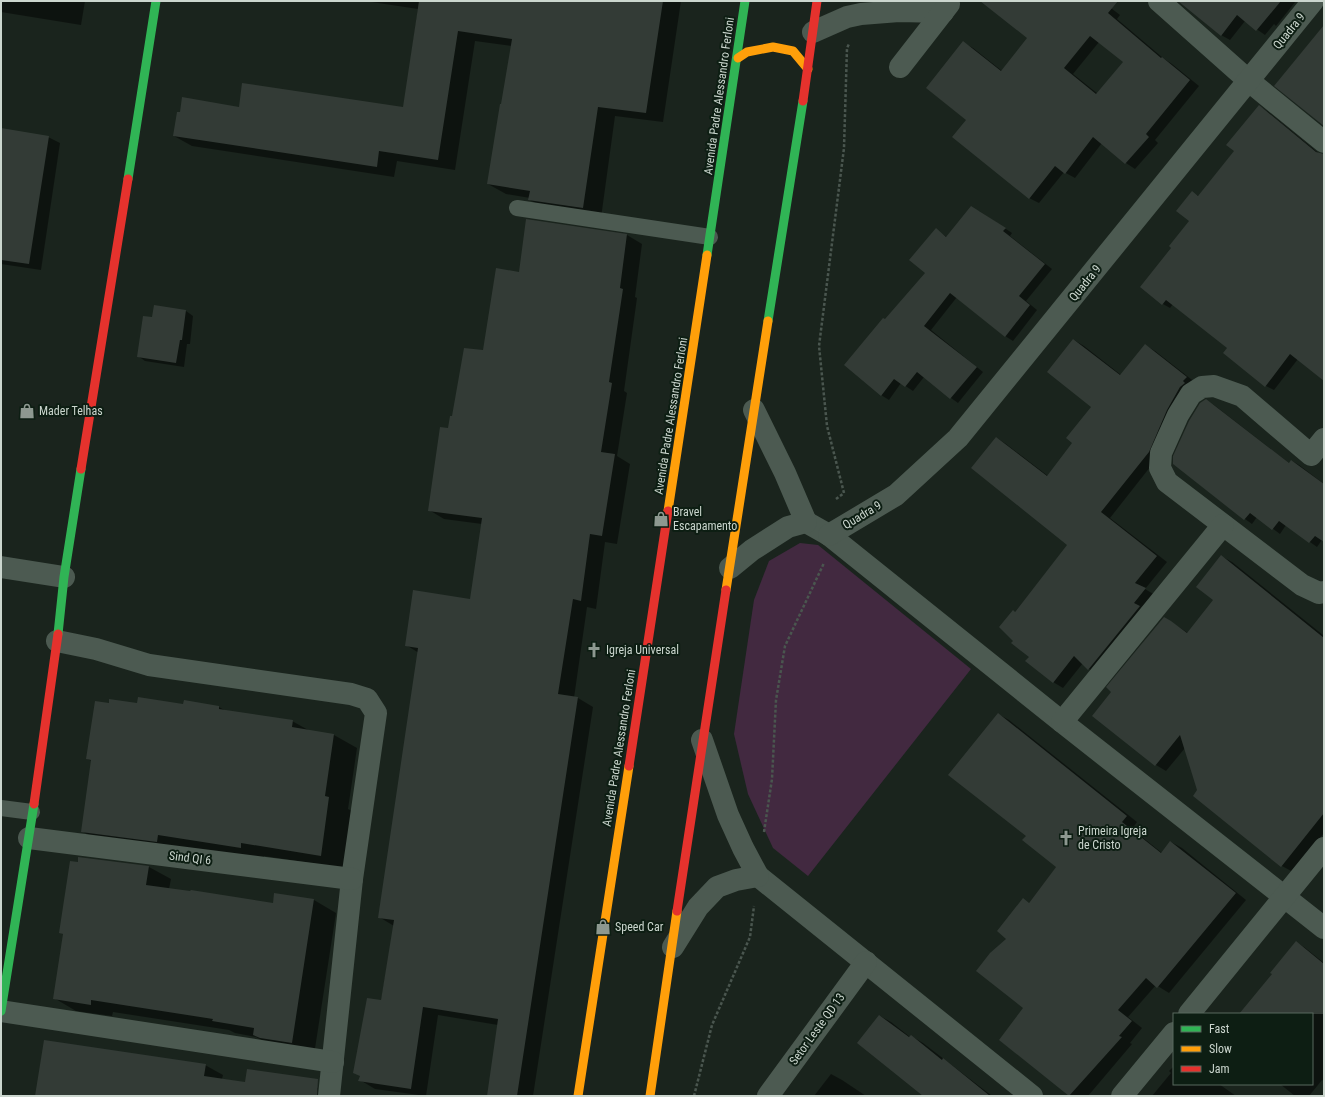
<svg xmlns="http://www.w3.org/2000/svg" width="1325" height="1097" viewBox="0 0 1325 1097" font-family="'Roboto Condensed',sans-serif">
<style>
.green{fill:#422940}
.shadow{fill:#0007;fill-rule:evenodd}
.building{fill:#333b36;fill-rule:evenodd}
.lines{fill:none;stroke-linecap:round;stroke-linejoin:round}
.path{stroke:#4a564f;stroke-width:2.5;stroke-dasharray:3 2;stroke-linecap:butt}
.lane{stroke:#4c5a51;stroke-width:16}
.street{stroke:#4c5a51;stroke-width:22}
.fast{stroke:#30b455;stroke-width:9}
.slow{stroke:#ff9f0a;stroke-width:9}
.jam{stroke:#e5322d;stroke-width:9}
.labels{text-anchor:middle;stroke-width:4;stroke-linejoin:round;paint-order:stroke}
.street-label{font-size:12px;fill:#cbd6ce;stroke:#0d1e13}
.poi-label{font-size:12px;fill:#cbd6ce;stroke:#0d1e13;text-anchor:start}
</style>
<rect width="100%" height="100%" fill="#1a241d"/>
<!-- green -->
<path class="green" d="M800 543 818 545 971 669 808 876 773 848 748 794 734 734 754 600 769 561Z"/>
<!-- shadow -->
<g class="shadow">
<path d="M1 1H85L81 25 1 12Z"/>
<path d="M365 1H681L663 122 615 116 601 218 547 210 530 200V198L506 194 488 184 512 46 475 41 455 170 397 161 394 177 192 146 174 136 240 108H404L418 9Z"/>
<path d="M998 1H1104L1103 2 1120 15 1117 19 1163 58 1172 64 1199 86 1155 140 1158 143 1135 169 1126 163 1102 143 1075 178 1064 172 1039 203 1029 198 968 120 964 43 973 48 1002 71 1028 38ZM1099 42 1124 62 1098 94 1073 74Z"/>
<path d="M1180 1H1296L1276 26 1274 24 1265 35 1245 21 1230 40 1221 35Z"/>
<path d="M1259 106 1267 111 1322 156 1324 170V380L1298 359 1274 390 1266 386 1228 348 1173 304 1170 308 1163 304 1173 248 1190 221 1192 193 1199 196 1235 151Z"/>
<path d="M1 129 48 137 60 143 41 270 1 264Z"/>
<path d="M979 211 1012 233 1010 236 1052 269 1026 301 1037 310 1013 341 1005 336 957 297 931 330 983 372 958 403 951 398 924 377 913 391 901 383 889 400 881 395 886 320 927 273 936 230 947 237Z"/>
<path d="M627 235 642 244 635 297 637 298 624 391 627 393 617 456 630 464 617 544 605 542 596 609 587 607 574 698H578L593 707 533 1096H488L498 1025 438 1015 426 1096 375 1089 360 1080 381 1001 394 926 379 917 419 653 406 645 471 600 482 524 444 519 429 510 449 430 453 417 519 273Z"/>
<path d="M186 311 193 316 190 344H187L184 367 145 361 138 356 153 318Z"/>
<path d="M1074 340 1084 346 1121 375 1145 345 1155 351 1196 383 1158 457 1110 518 1167 562 1145 589 1155 595 1099 675 1089 669 1083 663 1063 688 1053 682 1015 641V612L1068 545 997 438 1006 444 1048 476 1074 443 1092 407Z"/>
<path d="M1206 400 1214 405 1290 464 1292 461 1299 465 1324 484V541L1322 540 1317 547 1286 525 1280 534 1257 517 1252 524 1245 519 1174 463Z"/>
<path d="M1221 556 1232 562 1323 635 1324 633V833L1293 872 1282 866 1198 791 1185 748 1166 771 1156 765 1171 622 1188 633 1214 600Z"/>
<path d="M110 704 219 707 226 711 292 721 310 731 334 735 357 748 348 809 352 811 344 868 264 856V860L105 845 82 831 92 761 87 759Z"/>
<path d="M998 714 1009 720 1137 822 1132 829 1162 853 1171 842 1182 848 1246 900 1169 993 1156 985 1128 1017 1142 1028 1130 1043 1132 1044 1088 1096H1070L1000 1040 1025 1008 1029 903 1057 866 1027 836Z"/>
<path d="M79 858 149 867 171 879 169 889 273 904 275 894 314 900 336 913 314 1055 276 1048 256 1037 235 1033 229 1030 113 1012 112 1016 76 1011 54 998 64 935 60 932Z"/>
<path d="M1296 942 1304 947 1324 963V1081L1322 1080 1309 1096H1295L1280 1084H1312V1014H1241L1273 974Z"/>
<path d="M880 1016 891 1022 910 1037 911 1036 923 1043 992 1096H925Z"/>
<path d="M205 1065 223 1075 222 1079 246 1083 301 1078 318 1088 317 1096H36Z"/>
<path d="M1174 1066V1084H1219L1236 1096H1152L1171 1073 1169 1071Z"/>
<path d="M831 1074 842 1080 866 1096H814Z"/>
</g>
<!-- building -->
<g class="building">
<path d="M419 1H663L646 113 598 107 583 208 528 200 530 191 487 184 500 104H501L512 39 458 31 438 160 379 151 377 167 173 136 177 112H180L182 97 239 107 242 83 403 107Z"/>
<path d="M980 1H1118L1108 13 1161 58 1162 57 1190 80 1146 134 1149 137 1125 164 1093 137 1065 174 1055 166 1029 199 952 137 966 120 926 88 963 41 1001 71 1027 38ZM1090 36 1123 62 1096 94 1064 68Z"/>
<path d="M1178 1H1281L1256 31 1237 15 1221 36Z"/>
<path d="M1324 25V126L1274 86Z"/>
<path d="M1259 105 1316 152 1324 154V381L1290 354 1265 387 1223 353 1227 348 1166 300 1162 305 1140 287 1171 248 1169 246 1189 221 1176 211 1192 191 1198 196 1234 151 1226 145Z"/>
<path d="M1 128 49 136 29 264 1 260Z"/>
<path d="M971 206 1006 228 1003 231 1045 264 1019 296 1030 305 1005 337 950 293 924 326 977 367 950 399 917 372 905 387 894 379 881 396 844 365 883 318 885 319 925 273 909 260 936 228 946 237Z"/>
<path d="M526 219 627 234 620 288 623 289 609 382 612 383 601 452 615 454 602 536 590 534 581 601 573 599 558 694 578 697 517 1096H487L498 1019 423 1007 411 1089 358 1081 360 1076 353 1073 367 998 381 1000 394 920 378 918 418 648 405 646 413 590 470 599 482 518 428 511 440 427 448 428 450 416H452L464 348 483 350 496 268 519 272Z"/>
<path d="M154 305 186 310 182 340H180L176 363 137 357 143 316 152 317Z"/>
<path d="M1073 339 1120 375 1145 344 1187 377 1183 381 1185 383 1180 387 1167 410 1149 452 1101 512 1157 556 1135 583 1146 588 1134 603 1140 606 1088 670 1074 656 1053 683 1025 661 1029 657 1011 643 1013 641 999 627 1013 610 1015 612 1067 545 971 468 996 437 1047 476 1072 443 1066 438 1091 407 1047 372Z"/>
<path d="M1206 399 1289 463 1291 460 1324 484V542L1315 536 1309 543 1279 521 1272 530 1250 513 1244 520 1173 464V456L1189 421 1200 403Z"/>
<path d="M1221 555 1324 638V813L1281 867 1193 796 1197 790 1180 735 1155 766 1092 716 1111 692 1106 687 1164 617 1171 621 1187 633 1213 600 1196 587Z"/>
<path d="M138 697 183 704 184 700 219 706V709L293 720 292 727 334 734 325 796 329 797 321 856 241 843V848L158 835 157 842 81 832 91 760 86 759 95 701 109 703V699L137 703Z"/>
<path d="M998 713 1127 816 1122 822 1161 853 1170 841 1236 893 1157 988 1146 978 1118 1010 1132 1021 1119 1036 1122 1037 1069 1096 999 1040 1023 1008 976 971 990 953 1006 939 997 931 1023 898 1029 903 1056 867 1022 840 1026 836 948 775Z"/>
<path d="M78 857 149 866 146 885 190 891 191 890 273 903 274 893 314 899 292 1043 260 1038 253 1035 254 1028 212 1021 213 1019 91 1000V1005L53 999 63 934 59 933 70 861 78 862Z"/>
<path d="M1296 941 1324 964V1014H1239L1272 974 1270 973Z"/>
<path d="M879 1015 909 1037 911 1035 942 1060 943 1058 990 1096H923L857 1043Z"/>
<path d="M44 1040 206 1064 204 1076 245 1082 247 1069 318 1079 317 1096H35Z"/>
</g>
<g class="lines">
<!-- path -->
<g class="path">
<path d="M836 499 844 493 827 426 819 346 844 148 847 48 849 44"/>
<path d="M764 832 772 779 776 700 785 646 824 563"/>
<path d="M694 1096 712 1025 750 937 754 906"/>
</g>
<!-- lane -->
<g class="lane">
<path d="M517 208 710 237"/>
<path d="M1 808 32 812"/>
</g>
<!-- street -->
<g class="street">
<path d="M1159 1 1249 81 1324 142"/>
<path d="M813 32 847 17 861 14 899 11 943 12"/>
<path d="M900 67 949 4"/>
<path d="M1324 439 1311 455 1242 396 1214 386 1202 387 1191 394 1178 415 1161 453 1160 468 1167 482 1302 585 1319 593 1324 592"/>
<path d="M806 522 829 535 1062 722 1324 928"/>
<path d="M829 535 896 495 958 438 1313 1"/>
<path d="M1 567 64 577"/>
<path d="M730 568 752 550 788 527 806 522 785 473 754 410"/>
<path d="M57 641 96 649 149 665 351 694 367 699 376 713 352 879 329 1096"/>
<path d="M1062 722 1223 525"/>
<path d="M29 838 352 879"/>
<path d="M758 876 1032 1096"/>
<path d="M673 947 698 907 717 887 736 880 758 876 743 848 728 815 702 740"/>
<path d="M1 1011 333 1062"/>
<path d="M1189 1014 1324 848"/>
<path d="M768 1096 866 962"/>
<path d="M1122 1096 1174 1033"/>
</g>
<!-- fast -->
<g class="fast">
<path d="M128 179 156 1"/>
<path d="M707 255 745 1"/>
<path d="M768 321 803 101"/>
<path d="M58 634 64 577 81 469"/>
<path d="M1 1011 34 804"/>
</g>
<!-- slow -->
<g class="slow">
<path d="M738 58 747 52 773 47 793 51 808 69"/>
<path d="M668 511 707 255"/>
<path d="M726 590 768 321"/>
<path d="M578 1096 629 766"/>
<path d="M650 1096 677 911"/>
</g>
<!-- jam -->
<g class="jam">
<path d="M803 101 817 1"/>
<path d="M81 469 128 179"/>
<path d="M629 766 668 511"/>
<path d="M34 804 58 634"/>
<path d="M677 911 726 590"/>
</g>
</g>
<!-- icons -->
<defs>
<symbol id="shop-bare" viewBox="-9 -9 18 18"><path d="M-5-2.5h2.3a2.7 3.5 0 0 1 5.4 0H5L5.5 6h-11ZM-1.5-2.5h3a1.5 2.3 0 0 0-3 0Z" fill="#8d9890" stroke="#0d1e13" stroke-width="2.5" paint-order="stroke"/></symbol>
<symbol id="church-bare" viewBox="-9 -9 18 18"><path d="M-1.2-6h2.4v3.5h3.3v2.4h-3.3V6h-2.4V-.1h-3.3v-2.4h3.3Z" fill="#8d9890" stroke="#0d1e13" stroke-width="2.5" paint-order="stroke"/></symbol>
</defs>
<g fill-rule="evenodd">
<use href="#shop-bare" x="16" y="400" width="22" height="22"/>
<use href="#shop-bare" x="650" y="508" width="22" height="22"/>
<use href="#church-bare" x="583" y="639" width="22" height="22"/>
<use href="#church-bare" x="1055" y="827" width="22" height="22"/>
<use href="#shop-bare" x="592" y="916" width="22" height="22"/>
</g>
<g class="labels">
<!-- street labels -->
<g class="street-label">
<text transform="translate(1289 31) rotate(-51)" y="4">Quadra 9</text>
<text transform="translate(719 96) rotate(-82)" y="4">Avenida Padre Alessandro Ferloni</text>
<text transform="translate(1085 283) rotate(-51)" y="4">Quadra 9</text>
<text transform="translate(671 416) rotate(-81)" y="4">Avenida Padre Alessandro Ferloni</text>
<text transform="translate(862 515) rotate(-31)" y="4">Quadra 9</text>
<text transform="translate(619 748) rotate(-81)" y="4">Avenida Padre Alessandro Ferloni</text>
<text transform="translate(190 858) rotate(7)" y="4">Sind QI 6</text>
<text transform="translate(817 1029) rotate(-54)" y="4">Setor Leste QD 13</text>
</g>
<!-- poi labels -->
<g class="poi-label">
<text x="39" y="415">Mader Telhas</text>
<text x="673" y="516">Bravel<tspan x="673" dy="14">Escapamento</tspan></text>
<text x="606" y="654">Igreja Universal</text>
<text x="1078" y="835">Primeira Igreja<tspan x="1078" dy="14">de Cristo</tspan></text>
<text x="615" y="931">Speed Car</text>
</g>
</g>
<!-- border -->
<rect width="1325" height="1097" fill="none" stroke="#cbd6ce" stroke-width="4"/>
<!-- legend -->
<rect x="1173" y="1013" width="140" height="72" fill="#0d1e13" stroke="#59685e"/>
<rect x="1181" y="1026" width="20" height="6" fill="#30b455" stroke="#59685e"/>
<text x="1209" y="1033" font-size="12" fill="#cbd6ce">Fast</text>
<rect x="1181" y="1046" width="20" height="6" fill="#ff9f0a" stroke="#59685e"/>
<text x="1209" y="1053" font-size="12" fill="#cbd6ce">Slow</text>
<rect x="1181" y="1066" width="20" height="6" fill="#e5322d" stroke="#59685e"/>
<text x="1209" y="1073" font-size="12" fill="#cbd6ce">Jam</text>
</svg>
